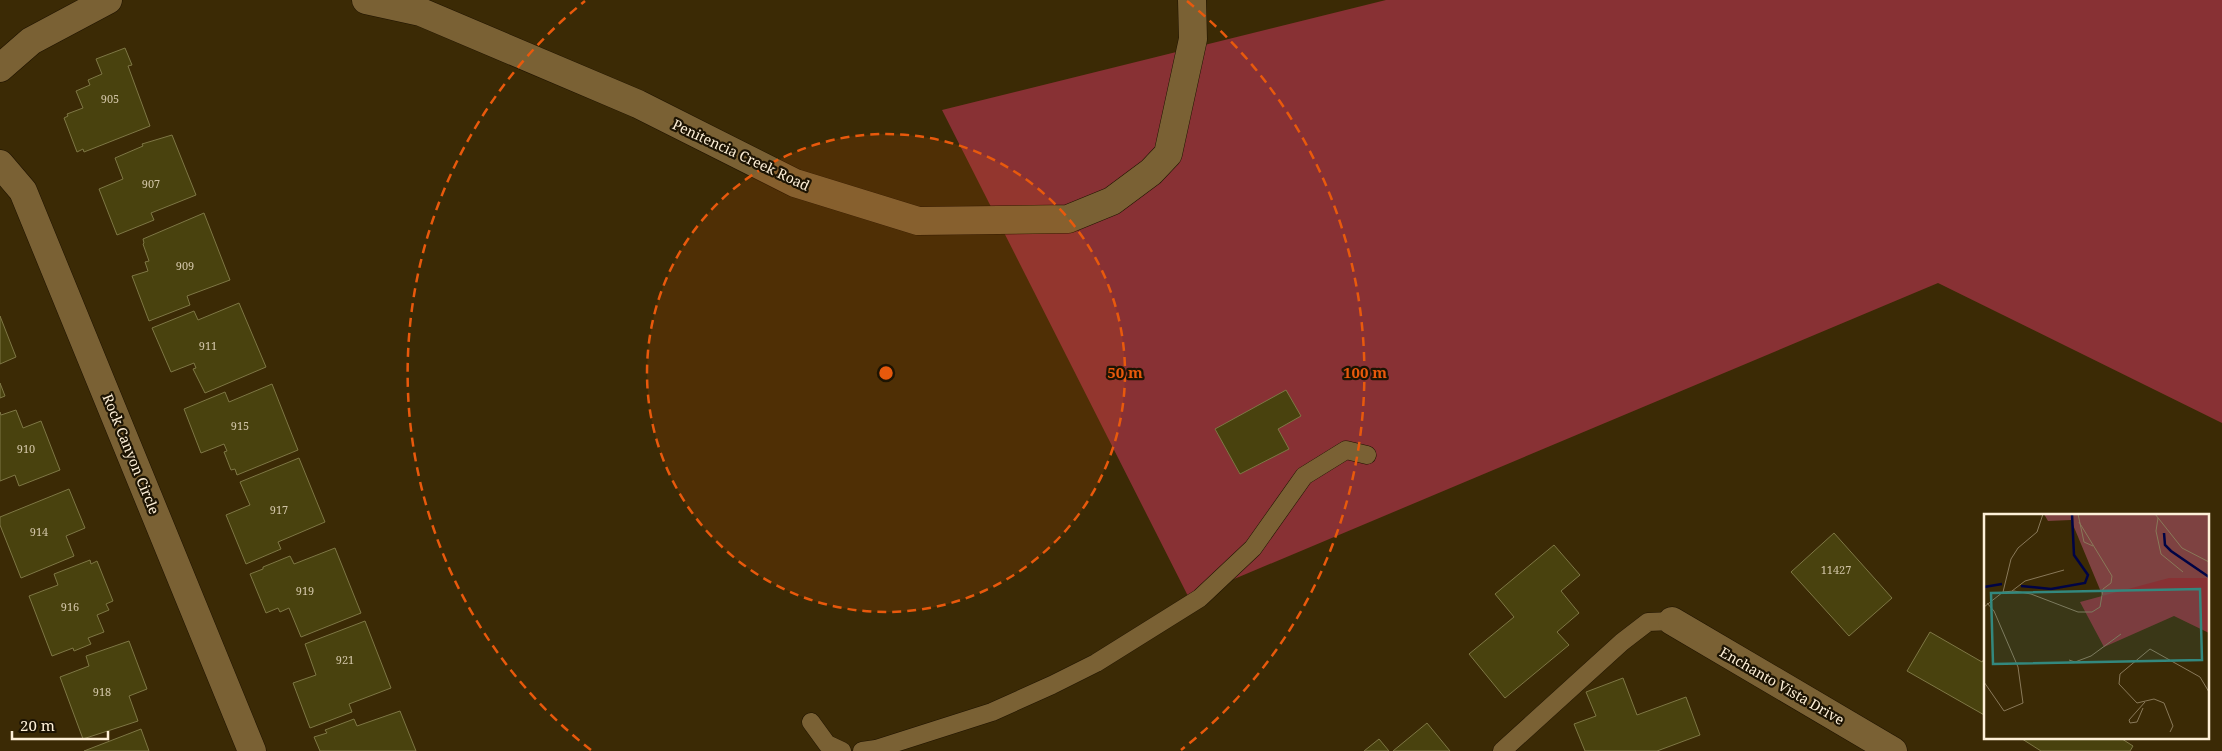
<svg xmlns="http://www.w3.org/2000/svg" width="2222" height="751" viewBox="0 0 2222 751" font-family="'Noto Serif',serif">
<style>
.forest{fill:#883134}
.building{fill:#49420e;stroke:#7e7745}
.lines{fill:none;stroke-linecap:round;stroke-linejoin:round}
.service-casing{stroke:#1f1300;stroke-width:19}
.minor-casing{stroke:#1f1300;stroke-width:29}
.tertiary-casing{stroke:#1f1300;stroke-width:29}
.service{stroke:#7a6134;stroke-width:18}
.minor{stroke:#7a6134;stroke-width:28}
.tertiary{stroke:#7a6134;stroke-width:28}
.ring{fill:none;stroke:#e8590c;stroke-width:2.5;stroke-dasharray:9 6}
.labels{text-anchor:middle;stroke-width:4.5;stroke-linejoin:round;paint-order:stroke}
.number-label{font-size:11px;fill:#d1c4a6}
.street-label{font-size:14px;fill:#fef0d8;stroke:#1d1403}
.inset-river{fill:none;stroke:#000445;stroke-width:2.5}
.inset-road{fill:none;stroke:#897959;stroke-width:1}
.view{fill:#33887e;fill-opacity:0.15;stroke:#33887e;stroke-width:2.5}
.inset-edge{fill:none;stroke:#fef0d8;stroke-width:2.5}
.centre{fill:#e8590c;stroke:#1d1403;stroke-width:2.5}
.ring-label{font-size:15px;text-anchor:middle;font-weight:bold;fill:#e8590c;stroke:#1d1403;stroke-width:4.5;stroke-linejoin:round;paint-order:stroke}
</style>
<rect width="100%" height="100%" fill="#3b2a05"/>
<!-- forest -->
<path class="forest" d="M1386 0H2222V423L1938 283 1189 598 942 110Z"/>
<!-- building -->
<g class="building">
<path d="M125 48 132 65 128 66 150 126 84 152 83 149 77 152 64 118 68 116 67 114 83 108 76 91 90 85 88 80 102 74 96 59Z"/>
<path d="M172 135 196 195 151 213 154 220 117 235 99 189 123 179 115 158 143 146 142 144Z"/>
<path d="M204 213 230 280 187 296 190 305 149 321 132 276 148 271 145 262 149 261 143 244 144 243 143 239Z"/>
<path d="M239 303 266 367 205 393 193 369 196 368 194 363 171 372 152 328 194 311 198 320Z"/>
<path d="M0 316 16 357 0 364Z"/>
<path d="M0 383 5 396 0 398Z"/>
<path d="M272 384 298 450 237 475 235 469 231 470 224 452 227 451 224 444 201 453 184 409 225 392 229 402Z"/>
<path d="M1286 390 1301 416 1278 429 1289 449 1240 474 1215 429Z"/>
<path d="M16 410 23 428 41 421 60 470 19 486 15 475 0 481V412L1 415Z"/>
<path d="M299 458 325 522 278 542 281 549 246 564 226 515 250 505 240 482Z"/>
<path d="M69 489 85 528 66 536 74 556 21 578 0 525V517Z"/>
<path d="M1834 533 1892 598 1849 636 1791 572Z"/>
<path d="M1554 545 1580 575 1561 591 1579 613 1557 632 1569 645 1505 698 1469 654 1514 617 1495 594Z"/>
<path d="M335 548 361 613 301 637 289 608 280 612 278 608 266 613 250 574 263 569V567L290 556 294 564Z"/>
<path d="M90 560 91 564 97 561 113 601 106 604 109 610 97 615 104 632 88 638 91 644 74 651 73 648 52 656 29 596 58 585 54 574Z"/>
<path d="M365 621 391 688 349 704 352 712 310 728 293 683 316 675 305 644Z"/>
<path d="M1930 632 1982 662 1986 656V716L1907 671Z"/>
<path d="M129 641 147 689 129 696 138 721 83 739 60 677 89 666 86 656Z"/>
<path d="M1623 678 1637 715 1686 697 1700 735 1657 751H1585L1574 724 1596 716 1586 692Z"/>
<path d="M400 711 416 751H320L314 737 327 733 325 730 354 719 357 726Z"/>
<path d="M1427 723 1450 751H1393Z"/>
<path d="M141 729 149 751H84Z"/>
<path d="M2019 737H2119L2133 746 2130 751H2041Z"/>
<path d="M1379 739 1389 751H1364Z"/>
</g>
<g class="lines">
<defs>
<g id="service">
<path d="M811 722 827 744 842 751"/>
<path d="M862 751 876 749 992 712 1052 685 1096 663 1200 598 1253 548 1304 476 1346 450 1367 455"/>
<path d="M1502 751 1622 642 1648 622 1672 621"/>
</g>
<g id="minor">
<path d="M0 164 23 191 252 751"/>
<path d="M1672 621 1893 751"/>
</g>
<g id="tertiary">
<path d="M366 0 421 12 638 104 795 183 918 221 1068 219 1112 201 1151 172 1168 154 1193 39 1192 0"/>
<path d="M0 68 31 41 108 0"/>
</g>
</defs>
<!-- service casing -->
<use href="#service" class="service-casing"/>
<!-- minor casing -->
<use href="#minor" class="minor-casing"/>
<!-- tertiary casing -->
<use href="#tertiary" class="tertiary-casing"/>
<!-- service -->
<use href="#service" class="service"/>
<!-- minor -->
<use href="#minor" class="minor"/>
<!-- tertiary -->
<use href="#tertiary" class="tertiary"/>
</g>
<!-- distance rings -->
<circle cx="886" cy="373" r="239" fill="#e8590c" fill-opacity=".12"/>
<g class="ring">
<circle cx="886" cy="373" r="239"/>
<path d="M591 750A479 479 0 0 1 585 1M1187 1A479 479 0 0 1 1181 750"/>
</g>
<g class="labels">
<!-- number labels -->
<g class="number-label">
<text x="110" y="103">905</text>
<text x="151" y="188">907</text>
<text x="185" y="270">909</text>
<text x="208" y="350">911</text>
<text x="240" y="430">915</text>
<text x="26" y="453">910</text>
<text x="279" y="514">917</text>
<text x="39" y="536">914</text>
<text x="1836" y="574">11427</text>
<text x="305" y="595">919</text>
<text x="70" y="611">916</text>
<text x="345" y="664">921</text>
<text x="102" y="696">918</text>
</g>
<!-- street labels -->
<g class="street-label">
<text transform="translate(741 155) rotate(25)" y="5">Penitencia Creek Road</text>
<text transform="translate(131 454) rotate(68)" y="5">Rock Canyon Circle</text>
<text transform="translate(1782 686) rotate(30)" y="5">Enchanto Vista Drive</text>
</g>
</g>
<!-- overview -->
<g transform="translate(1984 514)">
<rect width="225" height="225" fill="#3b2a05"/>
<path d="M60 0H225V99L202 87 132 114 87 6 64 7Z" fill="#7e4241"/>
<path d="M185 64H225V119L190 102 120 133 96 88Z" fill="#883134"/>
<path class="inset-river" d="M180 19 181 31 187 37 225 63M37 72 67 75 101 69 104 61 90 41 88 0M0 73 18 70"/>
<path class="inset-road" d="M94 0 100 28 109 32M171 0 198 34 225 48M174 4 172 17 177 40 199 58M28 77 41 67 80 56M19 78 27 45 34 34 53 18 59 0M0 93 19 78 30 77 47 80 94 98H108L116 93 119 75 127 69 128 62 95 8M85 146 91 148 107 142 137 120M0 168 20 197 39 189 34 153 10 97 3 89M159 194 153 208 146 209 145 206 161 188M186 218 189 212 180 189 170 185 153 189 135 170 136 160 166 135 216 163 225 178"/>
<path class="view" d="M216 75 218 146 9 150 7 79Z"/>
<rect width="225" height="225" class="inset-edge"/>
</g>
<circle cx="886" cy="373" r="8" class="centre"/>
<g class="ring-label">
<text x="1125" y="378">50 m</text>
<text x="1365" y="378">100 m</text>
</g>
<!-- scale -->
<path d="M12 731v8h96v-8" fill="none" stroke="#fef0d8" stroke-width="2.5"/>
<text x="20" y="731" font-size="15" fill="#fef0d8" stroke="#1d1403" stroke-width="4" paint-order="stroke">20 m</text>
</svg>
